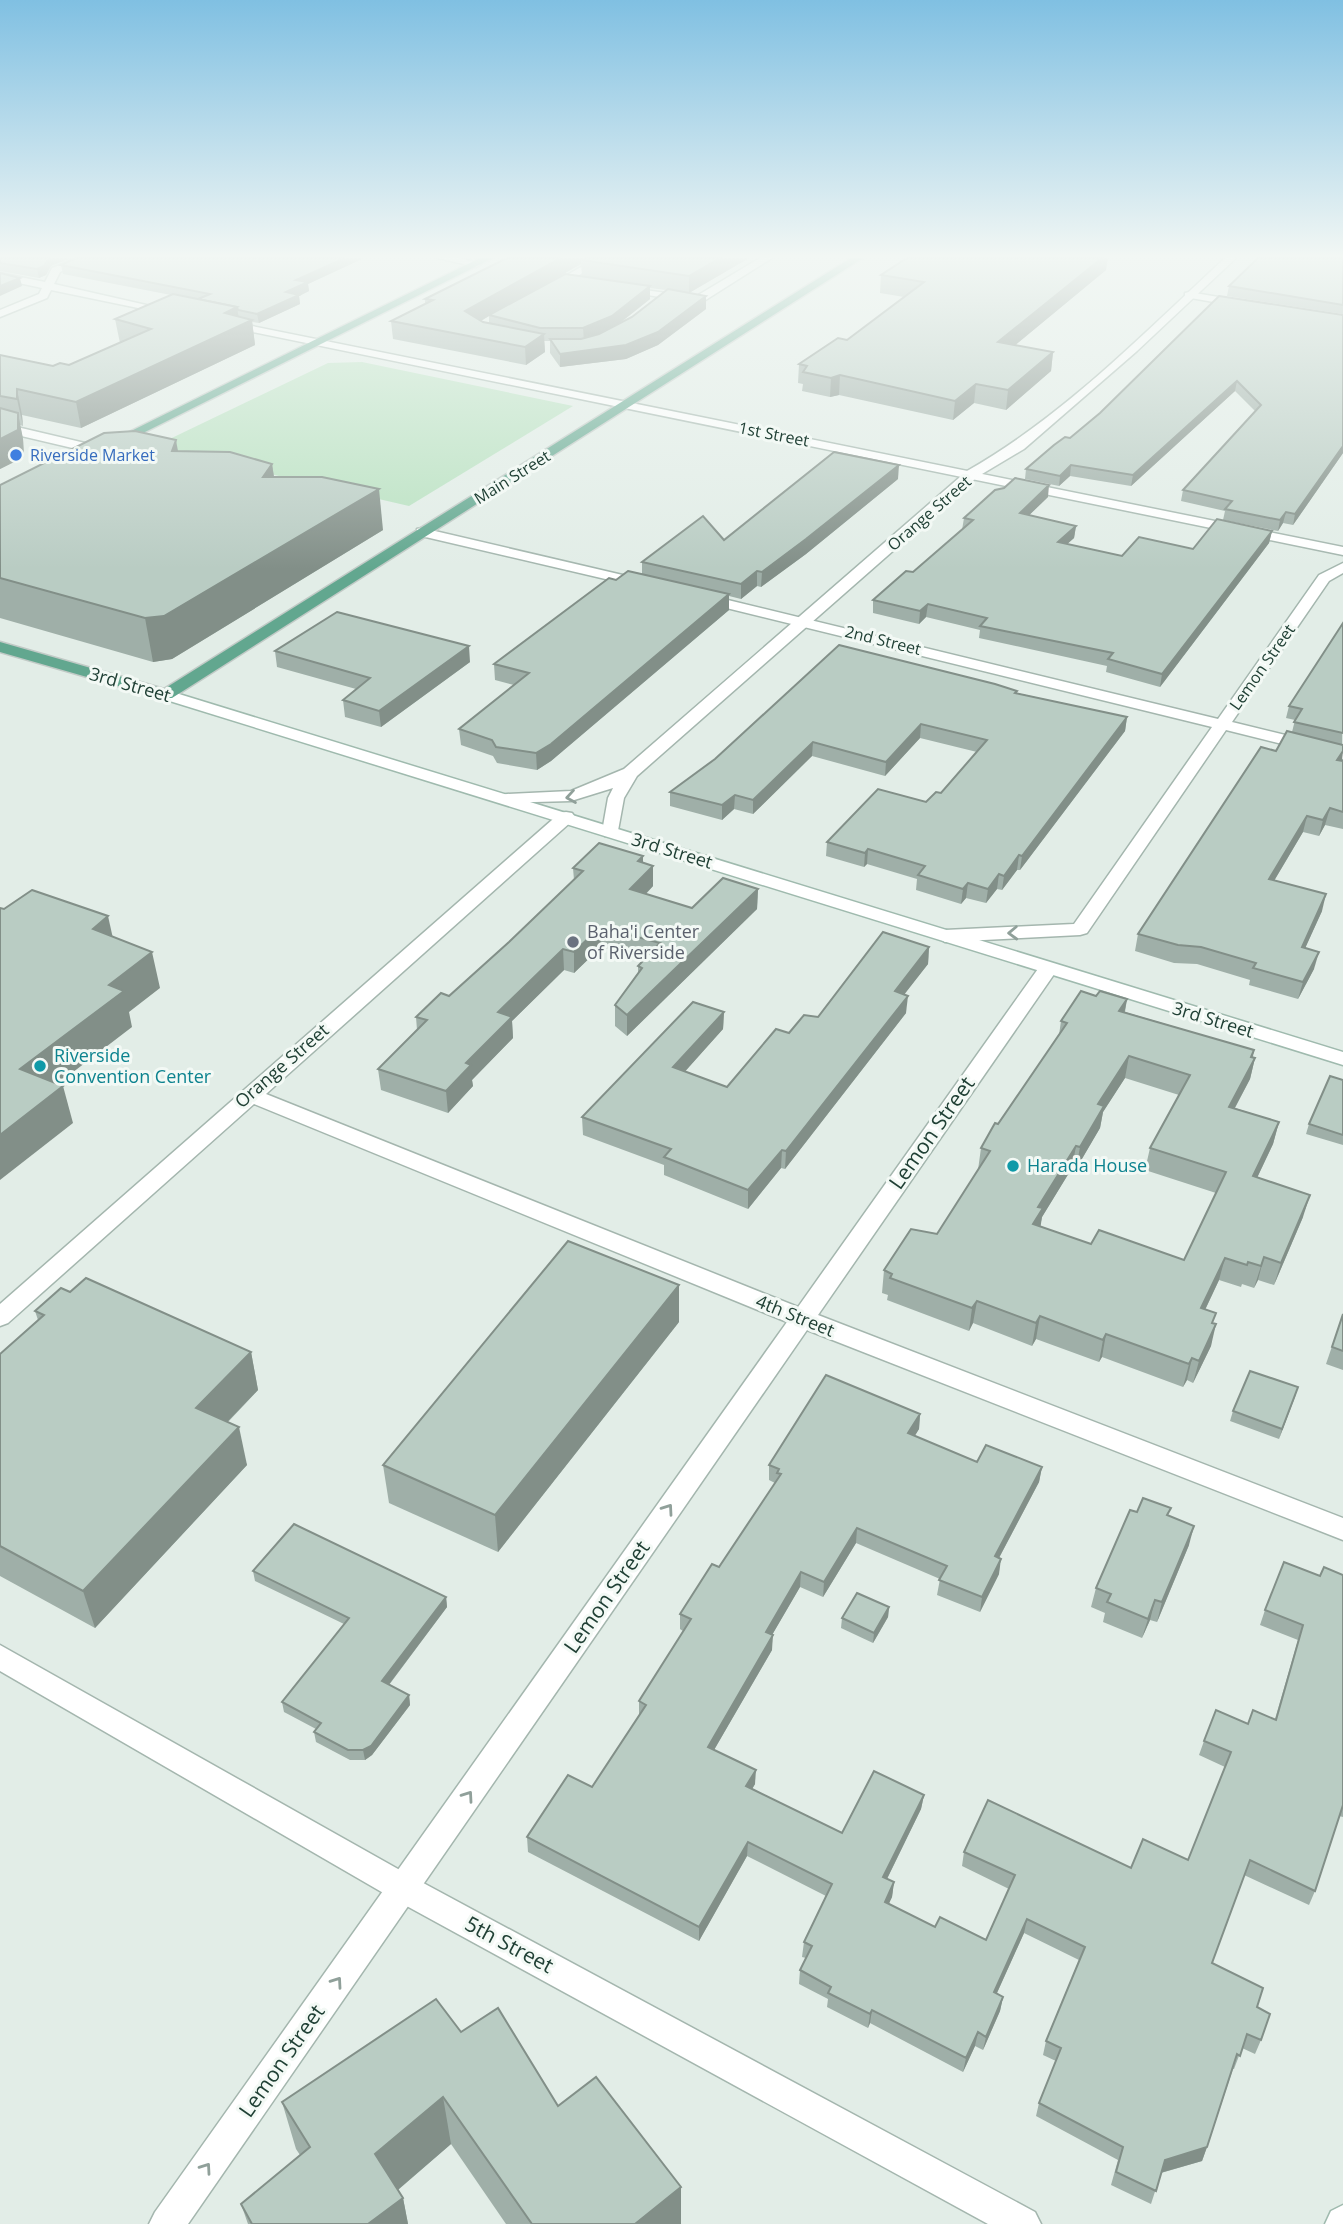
<svg xmlns="http://www.w3.org/2000/svg" width="1343" height="2224" viewBox="0 0 1343 2224" font-family="'Open Sans',sans-serif">
<style>
.green{fill:#b8e1c0}
.lines{fill:none;stroke-linecap:round;stroke-linejoin:round}
.minor-casing{stroke:#a4b6ae;stroke-width:3}
.tertiary-casing{stroke:#a4b6ae;stroke-width:3}
.secondary-casing{stroke:#9fbaae;stroke-width:3}
.primary-casing{stroke:#c1cac6;stroke-width:3}
.minor{fill:#fff;fill-rule:evenodd}
.tertiary{fill:#fff;fill-rule:evenodd}
.secondary{fill:#fff;fill-rule:evenodd}
.primary{fill:#62a78f;fill-rule:evenodd}
.wall{fill:#9fafa8;fill-rule:evenodd}
.shaded-wall{fill:#828f88}
.building{fill:#b9ccc3;stroke:#828f88;stroke-width:2;fill-rule:evenodd}
.oneway{stroke:#90a09a}
.shop-dot{fill:#3f7fe0;stroke:#f3f9f5;stroke-width:2.5}
.worship-dot{fill:#6b7280;stroke:#f3f9f5;stroke-width:2.5}
.culture-dot{fill:#0f9aa8;stroke:#f3f9f5;stroke-width:2.5}
.labels{text-anchor:middle;stroke-width:6;stroke-linejoin:round;paint-order:stroke}
.far-street-label{font-size:16px;fill:#204035;stroke:#f3f9f5}
.far-shop-label{font-size:16px;fill:#366cbe;stroke:#f3f9f5;text-anchor:start}
.street-label{font-size:18px;fill:#204035;stroke:#f3f9f5}
.worship-label{font-size:18px;fill:#5b616d;stroke:#f3f9f5;text-anchor:start}
.culture-label{font-size:18px;fill:#0d838f;stroke:#f3f9f5;text-anchor:start}
.near-street-label{font-size:21px;fill:#204035;stroke:#f3f9f5}
</style>
<rect width="100%" height="100%" fill="#e2ede7"/>
<!-- green -->
<path class="green" d="M362 362 573 406 409 506 153 447 328 363Z"/>
<g class="lines">
<defs>
<g id="minor">
<path d="M78 258H92L60 272 54 284 177 312 172 315 51 290 47 298 0 317V310L39 294 42 288 0 279V273L45 282 52 268Z"/>
<path d="M438 258H460L481 264 476 267Z"/>
<path d="M597 258H609L553 290 544 288Z"/>
<path d="M760 258H772L704 301 695 303 618 290 623 287 695 297Z"/>
<path d="M1189 292 1242 301 1247 304 1242 307 1185 297V293Z"/>
<path d="M227 321 1343 547V555L223 326 222 324Z"/>
<path d="M0 423 102 447 104 450 98 454 0 431Z"/>
<path d="M422 528 644 580 651 584 644 588 417 535V529Z"/>
<path d="M1343 563V573L1329 581 1232 722 1343 749V759L1226 730 1087 933 1080 935 945 942 936 936 945 930 1074 924 1212 727 698 601 696 598 703 594 1218 719 1319 575Z"/>
<path d="M566 812 572 813 575 817 572 821 266 1094 798 1307 1040 966H1054L1057 970 818 1315 1343 1518V1540L807 1330 188 2224H149L155 2212 787 1322 254 1104 8 1323 0 1326V1304L560 813Z"/>
</g>
<g id="tertiary">
<path d="M1225 258H1236L1137 351 1024 449 977 477 637 776 624 798 617 836H605L602 832 608 798 613 788 571 801 501 803 499 799 501 795 507 794 571 791 624 769 967 471C1064 416 1144 333 1225 258Z"/>
<path d="M0 1645 414 1878 1035 2212 1041 2224H988L392 1898 0 1671Z"/>
</g>
<g id="secondary">
<path d="M166 690 1343 1052V1065L160 698 158 695Z"/>
<path d="M1343 2205V2224H1325L1331 2211Z"/>
</g>
<g id="primary">
<path d="M480 258H493L117 446 107 443Z"/>
<path d="M851 258H863L172 698H160L0 652V642L164 689Z"/>
</g>
</defs>
<!-- minor casing -->
<use href="#minor" class="minor-casing"/>
<!-- tertiary casing -->
<use href="#tertiary" class="tertiary-casing"/>
<!-- secondary casing -->
<use href="#secondary" class="secondary-casing"/>
<!-- primary casing -->
<use href="#primary" class="primary-casing"/>
<!-- minor -->
<use href="#minor" class="minor"/>
<!-- tertiary -->
<use href="#tertiary" class="tertiary"/>
<!-- secondary -->
<use href="#secondary" class="secondary"/>
<!-- primary -->
<use href="#primary" class="primary"/>
</g>
<!-- wall -->
<g class="wall">
<path d="M0 258 51 266 46 275 39 278 0 271Z"/>
<path d="M76 258H364L308 284 309 291 299 296 300 304 259 323 252 322 255 345 81 428 22 415 23 426 20 425 23 439 24 457 0 469V355L53 366 69 365 120 343 115 319 171 295 63 274 61 265Z"/>
<path d="M507 258H749L689 293 706 309 658 345 626 359 560 367 550 353V341H544L545 352 526 365 393 339 391 321 425 304V299ZM581 264 582 276 537 289ZM650 288 666 290 632 317 619 324 650 299ZM489 316V323L481 321Z"/>
<path d="M1343 258V314L1227 296 1229 286Z"/>
<path d="M1106 270 1015 345 1053 352 1051 371 1006 410 974 403 953 420 839 395 830 397 802 391 803 384 798 383 799 364 847 340 904 297 880 293 881 275Z"/>
<path d="M1343 315V453L1293 525 1283 523 1278 531 1223 520 1225 511 1181 501 1183 490 1255 411 1235 391 1131 486 1070 476 1059 486 1025 479 1026 469 1070 438Z"/>
<path d="M178 451 272 464 274 477 383 530 172 659 153 662 0 618V485Z"/>
<path d="M898 479 806 554 761 587 757 586 741 599 729 596V610L551 761 537 770 497 763 493 756 461 745 459 729 514 685 495 680 494 664 616 580 642 574V562L724 540Z"/>
<path d="M1048 497 1029 515 1076 526 1074 538 1067 544 1122 556 1193 549 1272 531 1269 543 1160 687 1106 672 1107 666 979 638 980 630 926 617 919 624 873 613V600L913 572 962 530 964 518Z"/>
<path d="M1343 623 1342 761H1343V829L1325 825 1319 836 1303 832 1274 881 1322 911 1305 948 1314 969 1298 999 1249 985 1250 980 1197 964 1174 963 1135 951 1138 934 1276 751 1292 732 1295 720 1286 718 1289 706Z"/>
<path d="M275 651 470 662 381 727 345 717 343 700 356 689 277 667Z"/>
<path d="M1017 691V693L1127 717 1125 731 1020 870H1017L1002 890 997 889 986 903 966 898 961 904 916 890 917 879 867 864 864 867 826 856 827 842 926 802 941 793 977 752 920 738 885 776 812 756 753 814 734 809 722 820 670 806V792L715 759Z"/>
<path d="M643 863 653 866V886L646 894 692 908 758 889 757 909 627 1036 615 1026V1005L638 973V966L645 959 601 947 574 973 564 970 512 1021 513 1038 472 1080 473 1086 448 1113 381 1090 378 1069 417 1030 416 1017 449 996 509 942 574 880 573 868Z"/>
<path d="M929 947 928 964 904 994 906 1013 785 1169 781 1168 748 1209 664 1175V1165L583 1135 582 1117 724 1012 723 1029 685 1071 727 1087 789 1033 818 1017Z"/>
<path d="M1096 996 1127 999 1125 1012 1254 1050 1253 1057 1255 1058 1250 1079 1235 1108 1279 1122 1273 1144 1257 1178 1303 1217 1274 1285 1258 1280 1254 1288 1242 1284 1241 1287 1219 1280 1205 1310 1213 1323 1211 1346 1193 1383 1187 1380 1183 1387 1102 1357 1099 1362 1036 1339 1032 1346 973 1323 969 1331 887 1300 888 1295 882 1293 884 1270 937 1234 978 1170 981 1148 1059 1035 1061 1021ZM1125 1078 1179 1095 1150 1148 1145 1170 1216 1193 1184 1260 1091 1244 1040 1226 1042 1217 1072 1168 1076 1169 1100 1128 1103 1112Z"/>
<path d="M1343 1080V1145L1306 1134 1309 1124Z"/>
<path d="M70 1292 251 1352 258 1390 228 1422 247 1465 95 1628 0 1576V1354L38 1320 35 1311Z"/>
<path d="M1343 1314V1370L1326 1364Z"/>
<path d="M679 1322 498 1552 389 1503 383 1465Z"/>
<path d="M1298 1387 1279 1439 1230 1421 1233 1411Z"/>
<path d="M920 1414 919 1429 914 1436 977 1462 1042 1467 1039 1482 999 1558V1574L980 1612 937 1595 940 1579 856 1543 823 1597 800 1587 772 1635V1650L714 1750 755 1784 752 1789 842 1833 924 1795 921 1809 887 1879 894 1882 892 1897 888 1904 935 1927 986 1940 1009 1889 962 1866 964 1852 1131 1868 1188 1860 1225 1767 1199 1755 1204 1741 1248 1724 1275 1719 1298 1640 1260 1625 1265 1610 1320 1576 1343 1575V1817L1339 1816 1315 1891 1309 1905 1244 1875 1212 1963 1257 2007 1261 2040 1255 2054 1242 2048 1234 2069H1233L1207 2147 1202 2161 1161 2173 1151 2204 1111 2185 1118 2160 1036 2116 1039 2103 1056 2061 1043 2055 1046 2041 1079 1960 1024 1933 997 1993 1003 1997 1000 2011 983 2050 975 2046 963 2072 870 2023 868 2028 827 2007 828 1999 799 1984 800 1970 806 1958 802 1957 804 1942 826 1896 747 1856 699 1941 528 1852 527 1837 592 1787 639 1716V1701L683 1631 680 1629V1614L719 1567 775 1483 769 1480V1465Z"/>
<path d="M1137 1512 1169 1516 1189 1545 1157 1622 1150 1620 1142 1638 1103 1622 1105 1613 1091 1607 1096 1588Z"/>
<path d="M253 1571 446 1597 447 1607 389 1685 409 1695 410 1705 372 1755 365 1760H350L316 1742 314 1732 316 1729 284 1712 282 1702 344 1624 255 1581Z"/>
<path d="M889 1607 888 1617 873 1643 841 1628 842 1618Z"/>
<path d="M461 2032 558 2106 681 2224H506L451 2144 398 2190 403 2198 408 2224H248L241 2204 300 2155 296 2149 282 2102Z"/>
</g>
<!-- shaded-wall -->
<g class="shaded-wall">
<path d="M49 258H71L51 266 46 275 39 278 37 269Z"/>
<path d="M345 258H364L308 284 309 291 299 296 300 304 259 323 257 314 296 280Z"/>
<path d="M561 258H592L581 260V264L491 315H489V316L467 329 465 311Z"/>
<path d="M720 258H749L689 293V276Z"/>
<path d="M1102 258H1108L1106 270 996 361 998 342Z"/>
<path d="M20 278 22 286 0 296V286Z"/>
<path d="M650 286V299L612 329 584 342 583 328Z"/>
<path d="M706 296V309L658 345 626 359 560 367V354Z"/>
<path d="M237 307 240 326 252 320 255 345 81 428 76 402 225 313Z"/>
<path d="M544 334 545 352 526 365 525 347Z"/>
<path d="M1053 352 1051 371 1006 410 1008 390Z"/>
<path d="M840 375 839 395 830 397 831 378Z"/>
<path d="M1237 381 1235 391 1131 486 1133 475Z"/>
<path d="M976 384 974 403 953 420 955 401Z"/>
<path d="M17 389 22 415 23 426 17 399Z"/>
<path d="M18 413 23 439 24 457 0 469V439Z"/>
<path d="M176 440 183 479 172 451Z"/>
<path d="M1343 446V453L1293 525 1295 514Z"/>
<path d="M272 464 278 504 263 477Z"/>
<path d="M899 465 898 479 806 554 761 587 762 572Z"/>
<path d="M1071 465 1070 476 1059 486 1060 476Z"/>
<path d="M1049 485 1048 497 1019 525 1020 513Z"/>
<path d="M379 489 383 530 172 659 153 662 145 618Z"/>
<path d="M1286 512 1283 523 1278 531 1280 520Z"/>
<path d="M1076 526 1074 538 1056 554 1058 542Z"/>
<path d="M1272 531 1269 543 1160 687 1162 674Z"/>
<path d="M757 571V586L741 599V584Z"/>
<path d="M729 594V610L551 761 537 770 536 753Z"/>
<path d="M928 604 926 617 919 624 920 611Z"/>
<path d="M469 646 470 662 381 727 379 711Z"/>
<path d="M1127 717 1125 731 1020 870 1022 856Z"/>
<path d="M921 724 920 738 885 776 886 762Z"/>
<path d="M813 742 812 756 753 814V800Z"/>
<path d="M1343 751 1342 761 1337 760Z"/>
<path d="M735 795 734 809 722 820V805Z"/>
<path d="M1330 808 1325 825 1319 836 1323 820Z"/>
<path d="M1307 816 1303 832 1265 896 1269 879Z"/>
<path d="M868 849 867 864 864 867 865 853Z"/>
<path d="M1019 855 1017 870 1002 890 1004 876Z"/>
<path d="M643 856V876L653 866V886L631 909 630 889 638 861Z"/>
<path d="M999 874 997 889 986 903 988 889Z"/>
<path d="M968 883 966 898 961 904 963 889Z"/>
<path d="M758 889 757 909 627 1036V1015Z"/>
<path d="M1326 894 1322 911 1298 964 1302 947Z"/>
<path d="M108 916 116 952 93 929Z"/>
<path d="M600 927 601 947 574 973V952Z"/>
<path d="M929 947 928 964 893 1009 895 991Z"/>
<path d="M563 949 564 970 512 1021 513 1038 472 1080 473 1086 448 1113 446 1091 466 1063 498 1012Z"/>
<path d="M152 952 160 988 129 1012 132 1027 30 1105 20 1069 109 985Z"/>
<path d="M1319 952 1314 969 1298 999 1303 982Z"/>
<path d="M908 996 906 1013 785 1169 786 1151Z"/>
<path d="M1127 999 1123 1020 1119 1011Z"/>
<path d="M724 1012 723 1029 673 1085V1067Z"/>
<path d="M1254 1050 1250 1067 1255 1058 1250 1079 1224 1128 1229 1107Z"/>
<path d="M1129 1056 1125 1078 1103 1112 1100 1128 1076 1169 1080 1147 1098 1104Z"/>
<path d="M63 1086 73 1123 0 1180V1135Z"/>
<path d="M1279 1122 1273 1144 1247 1199 1253 1176Z"/>
<path d="M1076 1146 1072 1168 1042 1217 1040 1230 1033 1224 1038 1207Z"/>
<path d="M782 1150 781 1168 748 1209V1190Z"/>
<path d="M1310 1195 1303 1217 1274 1285 1281 1263Z"/>
<path d="M1264 1257 1258 1280 1254 1288 1261 1266Z"/>
<path d="M1225 1258 1219 1280 1195 1331 1201 1308Z"/>
<path d="M679 1285V1322L498 1552 495 1515Z"/>
<path d="M977 1301 973 1323 969 1331 972 1308Z"/>
<path d="M1040 1316 1036 1339 1032 1346 1036 1323Z"/>
<path d="M1216 1324 1211 1346 1193 1383 1199 1361Z"/>
<path d="M1106 1334 1102 1357 1099 1362 1103 1340Z"/>
<path d="M251 1352 258 1390 205 1445 196 1408Z"/>
<path d="M1192 1358 1187 1380 1183 1387 1189 1364Z"/>
<path d="M1298 1387 1295 1397 1279 1439 1282 1429Z"/>
<path d="M920 1414 919 1429 907 1449 908 1433Z"/>
<path d="M239 1427 247 1465 95 1628 83 1591Z"/>
<path d="M1042 1467 1039 1482 992 1571 995 1556Z"/>
<path d="M1194 1526 1189 1545 1157 1622 1162 1602Z"/>
<path d="M857 1528 856 1543 823 1597 824 1582Z"/>
<path d="M1001 1559 999 1574 980 1612 982 1597Z"/>
<path d="M801 1572 800 1587 765 1647 766 1632Z"/>
<path d="M446 1597 447 1607 384 1691 382 1681Z"/>
<path d="M1155 1600 1150 1620 1142 1638 1148 1619Z"/>
<path d="M889 1607 888 1617 873 1643 874 1633Z"/>
<path d="M773 1635 772 1650 707 1762 708 1747Z"/>
<path d="M409 1695 410 1705 372 1755 365 1760 363 1750Z"/>
<path d="M756 1770 755 1784 745 1801 746 1786Z"/>
<path d="M924 1795 921 1809 881 1891 883 1877Z"/>
<path d="M748 1842 747 1856 699 1941V1927Z"/>
<path d="M894 1882 892 1897 883 1917 885 1902Z"/>
<path d="M1027 1919 1024 1933 991 2006 994 1992Z"/>
<path d="M1003 1997 1000 2011 983 2050 986 2037Z"/>
<path d="M872 2010 870 2023 868 2028 870 2014Z"/>
<path d="M978 2032 975 2046 963 2072 966 2058Z"/>
<path d="M443 2097 451 2144 386 2200 375 2154Z"/>
<path d="M1207 2147 1202 2161 1160 2173 1165 2160Z"/>
<path d="M681 2187V2224H635Z"/>
<path d="M403 2198 408 2224H368Z"/>
</g>
<!-- building -->
<g class="building">
<path d="M0 258H49L44 266 37 269 0 263Z"/>
<path d="M76 258H345L296 280 308 282 286 292 299 295 257 314 238 310 237 307 198 299 210 294 61 265Z"/>
<path d="M507 258H561L465 311 483 322 544 334 525 347 391 321 433 300 425 299Z"/>
<path d="M585 258H720L689 276 581 260Z"/>
<path d="M907 258H1102L998 342 1053 352 1008 390 976 384 955 401 840 375 831 378 803 372 807 366 799 364 838 338 847 340 924 282 881 275Z"/>
<path d="M1258 258H1343V305L1229 286Z"/>
<path d="M0 273 20 278 0 286Z"/>
<path d="M565 274 650 286 612 316 583 328H540L489 315Z"/>
<path d="M668 289 706 296 658 332 626 345 560 354 550 339H581L599 334 632 317Z"/>
<path d="M173 294 237 307 225 313 252 320 76 402 17 389V399L0 396V355L53 366 60 363 69 365 151 329 115 319Z"/>
<path d="M1219 296 1343 315V446L1295 514 1286 512 1280 520 1225 509 1232 501 1183 490 1261 405 1237 381 1133 475 1071 465 1060 476 1026 469 1054 445 1065 437 1070 438 1100 413Z"/>
<path d="M0 408 18 413V430L0 439Z"/>
<path d="M135 431 176 440 172 451 230 452 272 464 263 477H322L379 489 164 616 145 618 0 578V485L104 433Z"/>
<path d="M834 452 899 465 806 539 762 572 757 571 741 584 642 562 703 516 724 540Z"/>
<path d="M1015 478 1049 485 1020 513 1076 526 1058 542 1122 556 1139 537 1193 549 1217 519 1272 531 1162 674 1108 659 1113 653 980 626 987 618 928 604 920 611 873 600 906 571 913 572 973 520 964 518 995 490 1004 488Z"/>
<path d="M628 571 729 594 551 744 536 753 496 747 492 740 459 729 529 673 494 664 609 578 616 580Z"/>
<path d="M337 612 469 646 379 711 343 700 370 678 275 651Z"/>
<path d="M1343 623V733L1294 722 1302 709 1289 706Z"/>
<path d="M839 645 995 684 1017 691 1015 693 1127 717 1022 856 1019 855 1004 876 999 874 988 889 968 883 963 889 918 875 925 866 868 849 865 853 827 842 878 789 926 802 936 792 941 793 987 740 921 724 886 762 813 742 753 800 735 795 722 805 670 792 715 759Z"/>
<path d="M1287 731 1343 745V751L1337 760 1343 761V812L1330 808 1323 820 1307 816 1269 879 1326 894 1302 947 1319 952 1303 982 1253 968 1256 963 1201 947 1178 945 1138 934 1261 747 1276 751Z"/>
<path d="M599 843 643 856 638 861 653 866 630 889 692 908 723 878 758 889 627 1015 615 1005 642 968 638 966 660 943 600 927 574 952 563 949 498 1012 512 1017 466 1063 471 1065 446 1091 378 1069 427 1020 416 1017 441 993 449 996 509 942 583 871 573 868Z"/>
<path d="M32 890 108 916 93 929 152 952 109 985 124 991 20 1069 63 1086 0 1135V908L4 909Z"/>
<path d="M883 932 929 947 895 991 908 996 786 1151 782 1150 748 1190 664 1157 671 1149 582 1117 693 1002 724 1012 673 1067 727 1087 776 1029 789 1033 804 1015 818 1017Z"/>
<path d="M1081 991 1096 996 1100 991 1127 999 1119 1011 1254 1050 1251 1057 1255 1058 1229 1107 1279 1122 1253 1176 1310 1195 1281 1263 1264 1257 1261 1266 1248 1262 1247 1265 1225 1258 1201 1308 1216 1313 1212 1323 1216 1324 1199 1361 1192 1358 1189 1364 1106 1334 1103 1340 1040 1316 1036 1323 977 1301 972 1308 890 1278 892 1274 884 1270 911 1229 937 1234 990 1151 981 1148 995 1123 998 1124 1067 1023 1061 1021ZM1129 1056 1190 1075 1150 1148 1226 1172 1184 1260 1099 1230 1091 1244 1033 1224 1043 1208 1038 1207 1076 1146 1080 1147 1104 1106 1098 1104Z"/>
<path d="M1330 1076 1343 1080V1135L1309 1124Z"/>
<path d="M568 1241 679 1285 495 1515 383 1465Z"/>
<path d="M86 1278 251 1352 196 1408 239 1427 83 1591 0 1546V1354L44 1315 35 1311 61 1288 70 1292Z"/>
<path d="M1343 1314V1351L1332 1347Z"/>
<path d="M1250 1371 1298 1387 1282 1429 1233 1411Z"/>
<path d="M826 1375 920 1414 908 1433 977 1462 986 1445 1042 1467 995 1556 1001 1559 982 1597 939 1580 947 1566 857 1528 824 1582 801 1572 766 1632 773 1635 708 1747 756 1770 746 1786 842 1833 874 1771 924 1795 883 1877 894 1882 885 1902 935 1927 940 1917 986 1940 1015 1875 964 1852 988 1800 1131 1868 1143 1839 1188 1860 1231 1752 1204 1741 1216 1710 1248 1724 1253 1710 1276 1720 1303 1625 1265 1610 1284 1562 1320 1576 1324 1567 1343 1575V1805L1315 1891 1250 1860 1212 1963 1263 1988 1257 2007 1270 2014 1261 2040 1247 2034 1240 2056 1237 2054 1207 2147 1165 2160 1156 2191 1116 2172 1123 2147 1039 2103 1061 2048 1046 2041 1085 1947 1027 1919 994 1992 1003 1997 986 2037 978 2032 966 2058 872 2010 870 2014 828 1993 831 1987 800 1970 812 1946 804 1942 832 1884 748 1842 699 1927 527 1837 568 1775 592 1787 646 1705 639 1701 691 1619 680 1614 712 1564 719 1567 781 1474 777 1473 779 1469 769 1465Z"/>
<path d="M1143 1498 1171 1508 1167 1515 1194 1526 1162 1602 1155 1600 1148 1619 1107 1602 1111 1594 1096 1588 1130 1510 1137 1512Z"/>
<path d="M294 1524 446 1597 382 1681 409 1695 371 1746 363 1750H348L314 1732 321 1723 282 1702 349 1618 253 1571Z"/>
<path d="M857 1593 889 1607 874 1633 842 1618Z"/>
<path d="M436 1999 461 2032 498 2008 558 2106 596 2077 681 2187 635 2224H532L443 2097 375 2154 403 2198 368 2224H252L241 2204 310 2147 282 2102Z"/>
</g>
<!-- one-way arrows -->
<defs><path id="oneway-chevron" d="M-2-3.5L2.5 0L-2 3.5" fill="none" stroke-width="1.6" stroke-linecap="round" stroke-linejoin="round" transform="scale(1.75)"/></defs>
<g class="oneway">
<use href="#oneway-chevron" transform="translate(571 797) rotate(171)"/>
<use href="#oneway-chevron" transform="translate(1013 933) rotate(178)"/>
<use href="#oneway-chevron" transform="translate(668 1509) rotate(-55)"/>
<use href="#oneway-chevron" transform="translate(468 1796) rotate(-55)"/>
<use href="#oneway-chevron" transform="translate(337 1982) rotate(-55)"/>
<use href="#oneway-chevron" transform="translate(206 2168) rotate(-55)"/>
</g>
<!-- sky -->
<linearGradient id="sky" x2="0" y2="1"><stop stop-color="#80c0e2"/><stop offset="0.45" stop-color="#f2f7f4"/><stop offset="1" stop-color="#f2f7f4" stop-opacity="0"/></linearGradient>
<rect width="1343" height="569" fill="url(#sky)"/>
<!-- markers -->
<circle class="shop-dot" cx="16" cy="455" r="7"/>
<circle class="worship-dot" cx="573" cy="942" r="7"/>
<g class="culture-dot">
<circle cx="40" cy="1066" r="7"/>
<circle cx="1013" cy="1166" r="7"/>
</g>
<g class="labels">
<!-- far-street labels -->
<g class="far-street-label">
<text transform="translate(774 434) rotate(11)" y="6">1st Street</text>
<text transform="translate(512 477) rotate(-32)" y="6">Main Street</text>
<text transform="translate(929 513) rotate(-41)" y="6">Orange Street</text>
<text transform="translate(883 640) rotate(14)" y="6">2nd Street</text>
<text transform="translate(1262 667) rotate(-55)" y="6">Lemon Street</text>
</g>
<!-- far-shop labels -->
<g class="far-shop-label">
<text x="30" y="461">Riverside Market</text>
</g>
<!-- street labels -->
<g class="street-label">
<text transform="translate(130 685) rotate(16)" y="6">3rd Street</text>
<text transform="translate(672 851) rotate(17)" y="6">3rd Street</text>
<text transform="translate(1213 1020) rotate(17)" y="6">3rd Street</text>
<text transform="translate(282 1066) rotate(-41)" y="6">Orange Street</text>
<text transform="translate(795 1316) rotate(22)" y="6">4th Street</text>
</g>
<!-- worship labels -->
<g class="worship-label">
<text x="587" y="938">Baha'i Center<tspan x="587" dy="21">of Riverside</tspan></text>
</g>
<!-- culture labels -->
<g class="culture-label">
<text x="54" y="1062">Riverside<tspan x="54" dy="21">Convention Center</tspan></text>
<text x="1027" y="1172">Harada House</text>
</g>
<!-- near-street labels -->
<g class="near-street-label">
<text transform="translate(932 1133) rotate(-55)" y="7">Lemon Street</text>
<text transform="translate(607 1597) rotate(-55)" y="7">Lemon Street</text>
<text transform="translate(509 1945) rotate(28)" y="7">5th Street</text>
<text transform="translate(282 2061) rotate(-55)" y="7">Lemon Street</text>
</g>
</g>
</svg>
